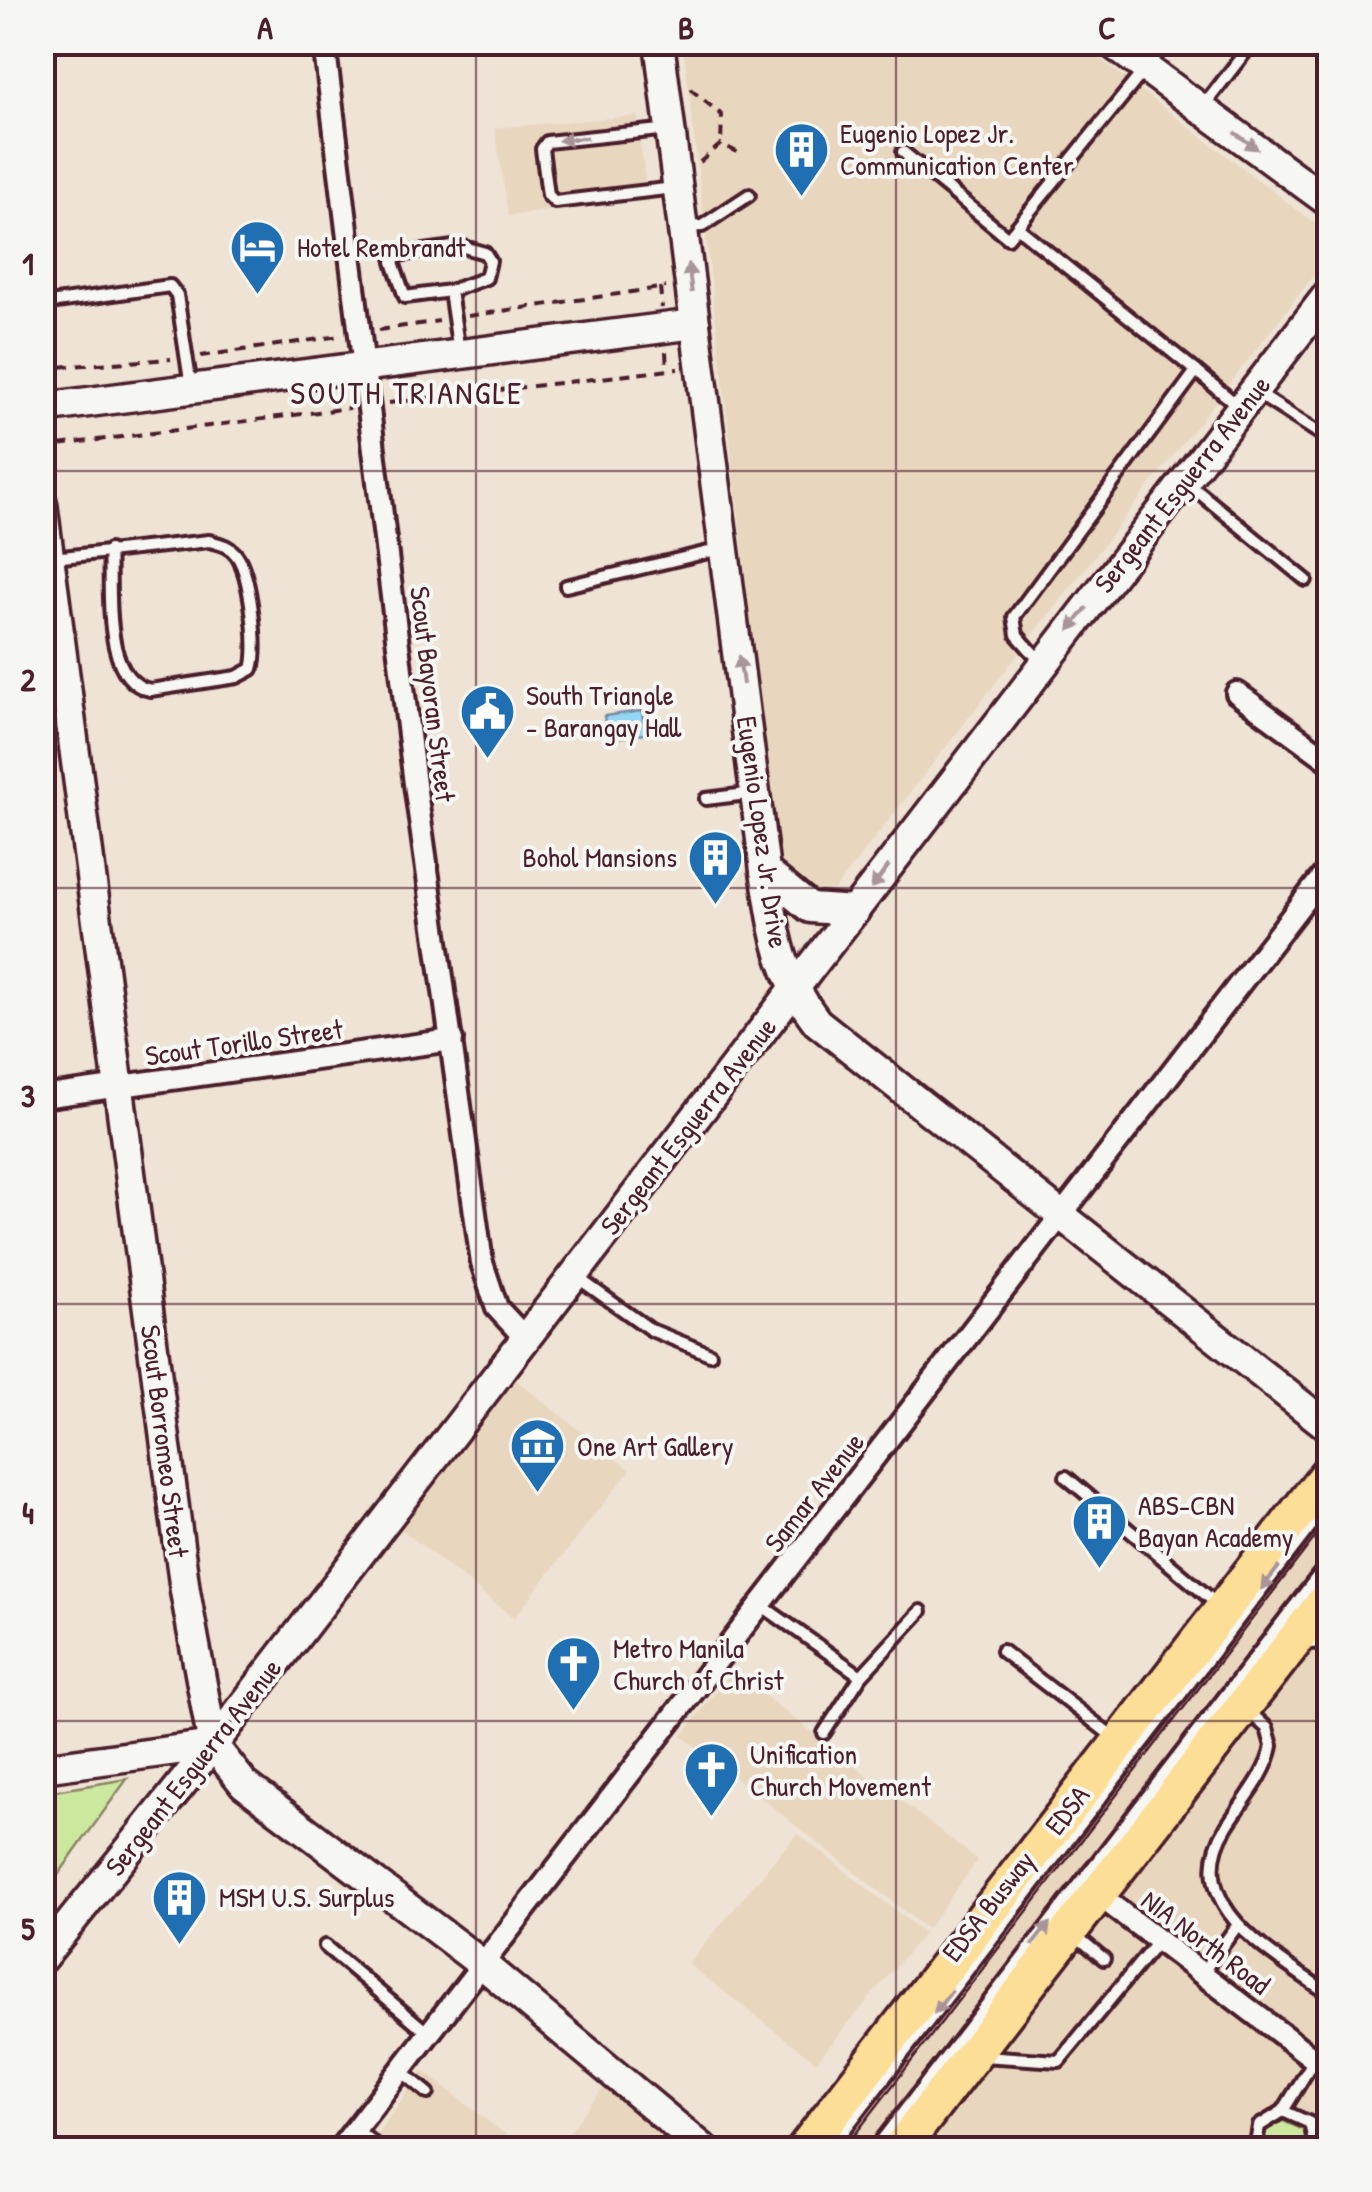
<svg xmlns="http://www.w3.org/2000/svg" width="1372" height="2192" viewBox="0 0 1372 2192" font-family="'Patrick Hand',sans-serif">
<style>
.built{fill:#e9d6bf}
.green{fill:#cce89f;stroke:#8b8465;stroke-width:2.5}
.water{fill:#94d6f5;stroke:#768da4;stroke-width:2.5}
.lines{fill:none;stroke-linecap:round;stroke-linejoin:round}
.lane-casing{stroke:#4a1f2b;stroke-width:18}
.street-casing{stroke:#4a1f2b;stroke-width:28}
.secondary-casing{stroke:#4a1f2b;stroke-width:35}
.highway-casing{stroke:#4a1f2b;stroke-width:42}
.path{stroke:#4a1f2b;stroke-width:4;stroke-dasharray:10 8;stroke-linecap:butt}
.lane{stroke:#f6f6f2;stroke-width:10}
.street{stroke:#f6f6f2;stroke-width:20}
.secondary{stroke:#f6f6f2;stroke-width:28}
.highway{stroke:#fcde96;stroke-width:35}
.tram{stroke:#4a1f2b;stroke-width:2.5}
.oneway{fill:#a99598}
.grid{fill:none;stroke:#4a1f2b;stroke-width:2.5;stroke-opacity:0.55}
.labels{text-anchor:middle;stroke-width:8;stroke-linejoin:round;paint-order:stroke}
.poi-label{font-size:28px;fill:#4a1f2b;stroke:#f6f6f2;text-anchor:start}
.street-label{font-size:28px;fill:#4a1f2b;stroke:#f6f6f2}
.quarter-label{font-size:32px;letter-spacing:2.5px;fill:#4a1f2b;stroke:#f6f6f2}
.neatline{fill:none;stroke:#4a1f2b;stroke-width:4}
.grid-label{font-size:32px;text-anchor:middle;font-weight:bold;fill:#4a1f2b}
</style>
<rect width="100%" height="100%" fill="#eee3d4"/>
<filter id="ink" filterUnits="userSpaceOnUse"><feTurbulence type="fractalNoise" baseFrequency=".01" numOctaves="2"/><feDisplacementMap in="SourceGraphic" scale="20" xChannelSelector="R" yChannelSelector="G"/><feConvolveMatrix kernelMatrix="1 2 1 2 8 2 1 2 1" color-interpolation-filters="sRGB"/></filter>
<g filter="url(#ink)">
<!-- built -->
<g class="built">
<path d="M683 43H1079L1329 234V256L834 890 819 891 797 882 780 864Z"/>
<path d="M637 116 647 198 508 216 495 128Z"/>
<path d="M512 1377 630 1470 514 1618 396 1525Z"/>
<path d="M1329 1509V2149H836Z"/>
<path d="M732 1671 978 1860 927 1929 682 1736Z"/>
<path d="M797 1833 924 1933 816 2062 688 1964Z"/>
<path d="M423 2070 524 2149 368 2147Z"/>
<path d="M606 2084 691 2150H556Z"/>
</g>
<!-- green -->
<g class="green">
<path d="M127 1779 43 1896V1793Z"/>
<path d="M1281 2120 1304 2130 1309 2149 1261 2150 1267 2128Z"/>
</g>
<!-- water -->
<path class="water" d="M642 711 645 734 607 739 604 716Z"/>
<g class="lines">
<defs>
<g id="lane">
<path d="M1202 108 1253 42"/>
<path d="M669 129 547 142 542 149 548 195 555 202 674 188"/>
<path d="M903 152 1008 238 1017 227 1196 371 1014 617 1017 635 1041 662"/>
<path d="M684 227 702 226 749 195"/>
<path d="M1017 227 1167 42"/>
<path d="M450 291 486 278 490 261 485 253 460 246 397 255 393 262 405 297 450 291 459 352"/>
<path d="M42 304 170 286 177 295 191 387"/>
<path d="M1196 371 1237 405"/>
<path d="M1255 392 1330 440"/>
<path d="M1185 481 1306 580"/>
<path d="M53 558 209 541C221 544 230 546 237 556 250 574 259 648 252 669L237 677 150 690C101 680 112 590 109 550"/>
<path d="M566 586 721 549"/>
<path d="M706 799 755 793"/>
<path d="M578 1278 651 1330 710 1354"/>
<path d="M1066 1477 1218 1605"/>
<path d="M761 1605 861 1676"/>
<path d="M1301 1644 1330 1641"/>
<path d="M1002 1651 1116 1739"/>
<path d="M1246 1709 1267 1728 1272 1746C1267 1774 1242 1802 1227 1826 1177 1906 1276 1955 1330 1995"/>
<path d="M824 1733 861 1676 921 1611"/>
<path d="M1074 1934 1104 1959"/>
<path d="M325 1946 428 2033"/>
<path d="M1202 1973 1237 1926"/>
<path d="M982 2056 1059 2061 1158 1941"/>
<path d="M400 2070 428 2093"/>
<path d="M1283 2111 1314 2060"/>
<path d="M355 2129 382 2150"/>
<path d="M672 2150 683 2133"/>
<path d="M829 2150 1330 1501"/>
<path d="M874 2150 1330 1560"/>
<path d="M1255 2150 1259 2126 1283 2111 1310 2123 1316 2150"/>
</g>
<g id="street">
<path d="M324 42 415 784 482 1263 497 1308 525 1338"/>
<path d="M1237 693 1330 761"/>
<path d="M42 1097 452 1040"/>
<path d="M1097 1894 1330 2071"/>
<path d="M339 2150 1330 867"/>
</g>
<g id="secondary">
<path d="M659 42 765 871C775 933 778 971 817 1022L1330 1428"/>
<path d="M1110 42 1330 203"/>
<path d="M42 408 695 324"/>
<path d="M42 503 185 1591 213 1745 244 1784 482 1964 705 2150"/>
<path d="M765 871 810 908 855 911"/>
<path d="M42 1768 213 1745"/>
<path d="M42 1958 213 1745 1330 292"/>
</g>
<g id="highway">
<path d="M804 2150 1330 1471"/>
<path d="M899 2150 1330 1595"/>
</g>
</defs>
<!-- lane casing -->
<use href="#lane" class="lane-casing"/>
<!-- street casing -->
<use href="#street" class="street-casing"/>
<!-- secondary casing -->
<use href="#secondary" class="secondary-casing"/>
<!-- highway casing -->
<use href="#highway" class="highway-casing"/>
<!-- path -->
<g class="path">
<path d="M690 89 722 115 721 144"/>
<path d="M700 162 721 144 741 154"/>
<path d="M660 287 662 308"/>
<path d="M468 316 666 287"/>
<path d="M379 330 439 321"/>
<path d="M666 352 667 370"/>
<path d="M201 356 340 336"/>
<path d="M42 368 171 359"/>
<path d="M389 403 678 369"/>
<path d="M42 447 350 408"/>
</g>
<!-- lane -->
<use href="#lane" class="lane"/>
<!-- street -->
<use href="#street" class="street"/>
<!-- secondary -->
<use href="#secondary" class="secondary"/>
<!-- highway -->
<use href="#highway" class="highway"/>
<!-- tram -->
<path class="tram" d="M843 2150 1330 1518"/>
</g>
<!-- one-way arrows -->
<defs><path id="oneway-solid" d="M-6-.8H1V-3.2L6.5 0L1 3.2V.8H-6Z" transform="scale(2.5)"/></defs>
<g class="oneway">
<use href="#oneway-solid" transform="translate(573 139) rotate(174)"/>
<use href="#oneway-solid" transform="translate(1246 141) rotate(36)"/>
<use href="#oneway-solid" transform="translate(690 278) rotate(-97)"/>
<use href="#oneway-solid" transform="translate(1078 619) rotate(128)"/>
<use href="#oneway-solid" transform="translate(741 670) rotate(-98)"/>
<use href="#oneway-solid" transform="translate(880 877) rotate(127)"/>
<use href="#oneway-solid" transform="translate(1270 1578) rotate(128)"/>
<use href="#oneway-solid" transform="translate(1041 1934) rotate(-52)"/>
<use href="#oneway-solid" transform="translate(943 2002) rotate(128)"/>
</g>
</g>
<!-- grid -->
<path class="grid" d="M476 42V2150M896 42V2150M42 471H1330M42 888H1330M42 1304H1330M42 1721H1330"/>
<!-- icons -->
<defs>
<symbol id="building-pin" viewBox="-11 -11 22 30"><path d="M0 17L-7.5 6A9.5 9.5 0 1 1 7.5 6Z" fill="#1f6fb2" stroke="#f6f6f2"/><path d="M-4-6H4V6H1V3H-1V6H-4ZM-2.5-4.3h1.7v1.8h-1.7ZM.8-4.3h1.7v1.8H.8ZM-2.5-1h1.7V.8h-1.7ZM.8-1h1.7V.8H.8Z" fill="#fff"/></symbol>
<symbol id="hotel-pin" viewBox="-11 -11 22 30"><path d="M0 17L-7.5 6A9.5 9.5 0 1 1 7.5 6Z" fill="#1f6fb2" stroke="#f6f6f2"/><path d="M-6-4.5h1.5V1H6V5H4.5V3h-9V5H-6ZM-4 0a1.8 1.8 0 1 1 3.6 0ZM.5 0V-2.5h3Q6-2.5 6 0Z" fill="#fff"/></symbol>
<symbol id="civic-pin" viewBox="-11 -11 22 30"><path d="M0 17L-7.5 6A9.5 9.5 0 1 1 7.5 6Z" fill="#1f6fb2" stroke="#f6f6f2"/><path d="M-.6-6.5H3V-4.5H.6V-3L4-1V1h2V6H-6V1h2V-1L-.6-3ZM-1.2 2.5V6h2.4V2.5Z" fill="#fff"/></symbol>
<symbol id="museum-pin" viewBox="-11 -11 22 30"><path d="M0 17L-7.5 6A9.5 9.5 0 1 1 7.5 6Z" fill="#1f6fb2" stroke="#f6f6f2"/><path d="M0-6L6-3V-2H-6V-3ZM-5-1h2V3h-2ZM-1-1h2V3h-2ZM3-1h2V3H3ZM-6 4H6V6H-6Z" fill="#fff"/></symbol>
<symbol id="church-pin" viewBox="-11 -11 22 30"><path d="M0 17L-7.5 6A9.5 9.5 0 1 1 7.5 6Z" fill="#1f6fb2" stroke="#f6f6f2"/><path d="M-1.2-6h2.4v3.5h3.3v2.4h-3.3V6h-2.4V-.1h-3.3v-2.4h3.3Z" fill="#fff"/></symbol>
</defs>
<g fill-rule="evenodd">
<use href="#building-pin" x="770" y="118" width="63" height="86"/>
<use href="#hotel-pin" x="226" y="216" width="63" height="86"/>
<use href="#civic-pin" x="456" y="680" width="63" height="86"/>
<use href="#building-pin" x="684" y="826" width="63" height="86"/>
<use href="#museum-pin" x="506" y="1414" width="63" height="86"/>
<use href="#building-pin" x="1068" y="1490" width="63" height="86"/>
<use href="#church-pin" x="542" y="1632" width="63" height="86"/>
<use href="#church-pin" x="680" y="1738" width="63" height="86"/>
<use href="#building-pin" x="148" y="1866" width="63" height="86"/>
</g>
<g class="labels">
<!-- poi labels -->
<g class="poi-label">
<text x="840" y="143">Eugenio Lopez Jr.<tspan x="840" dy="32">Communication Center</tspan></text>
<text x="297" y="257">Hotel Rembrandt</text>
<text x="526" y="705">South Triangle<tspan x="526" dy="32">- Barangay Hall</tspan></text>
<text x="677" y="867" text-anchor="end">Bohol Mansions</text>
<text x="577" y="1456">One Art Gallery</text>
<text x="1138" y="1515">ABS-CBN<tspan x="1138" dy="32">Bayan Academy</tspan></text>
<text x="613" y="1658">Metro Manila<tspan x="613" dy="32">Church of Christ</tspan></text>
<text x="750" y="1764">Unification<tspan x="750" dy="32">Church Movement</tspan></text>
<text x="219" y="1907">MSM U.S. Surplus</text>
</g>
<!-- street labels -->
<g class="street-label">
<text transform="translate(1182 484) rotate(-52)" y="10">Sergeant Esguerra Avenue</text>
<text transform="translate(433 694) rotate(83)" y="10">Scout Bayoran Street</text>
<text transform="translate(763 832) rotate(82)" y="10">Eugenio Lopez Jr. Drive</text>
<text transform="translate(244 1042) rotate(-8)" y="10">Scout Torillo Street</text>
<text transform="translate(688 1126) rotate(-52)" y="10">Sergeant Esguerra Avenue</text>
<text transform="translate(165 1441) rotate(83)" y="10">Scout Borromeo Street</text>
<text transform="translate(814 1492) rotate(-52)" y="10">Samar Avenue</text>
<text transform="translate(193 1767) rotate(-52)" y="10">Sergeant Esguerra Avenue</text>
<text transform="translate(1067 1810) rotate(-52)" y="10">EDSA</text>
<text transform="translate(988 1906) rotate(-52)" y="10">EDSA Busway</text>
<text transform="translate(1206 1942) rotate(37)" y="10">NIA North Road</text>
</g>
<!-- quarter labels -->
<g class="quarter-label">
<text x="407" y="404">SOUTH TRIANGLE</text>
</g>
</g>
<!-- margin -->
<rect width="1372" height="2192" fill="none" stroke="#f6f6f2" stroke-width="110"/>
<rect x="55" y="55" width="1262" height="2082" class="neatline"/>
<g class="grid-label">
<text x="265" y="39">A</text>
<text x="686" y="39">B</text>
<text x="1107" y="39">C</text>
<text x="28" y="275">1</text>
<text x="28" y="691">2</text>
<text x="28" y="1107">3</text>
<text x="28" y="1524">4</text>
<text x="28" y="1940">5</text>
</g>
</svg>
